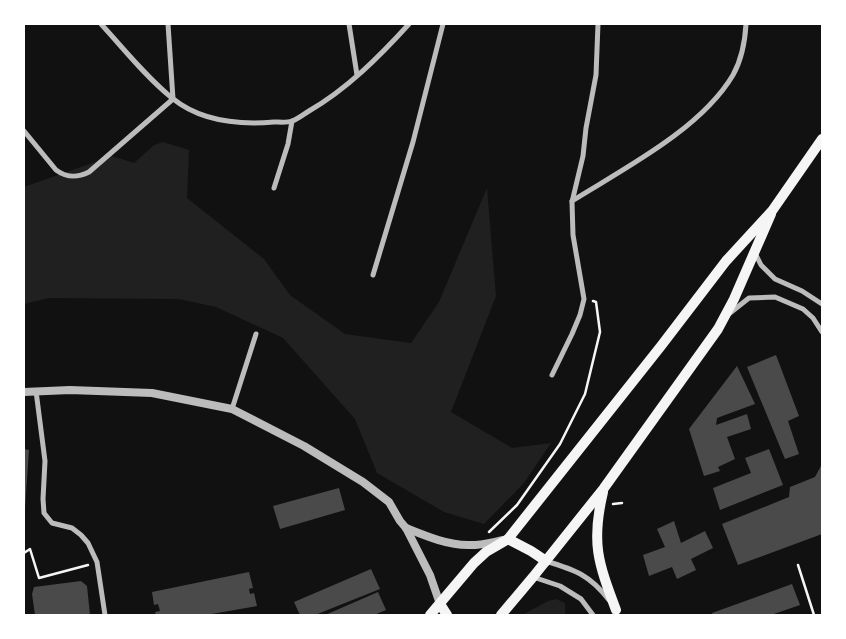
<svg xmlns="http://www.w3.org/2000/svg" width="846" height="639" viewBox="0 0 846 639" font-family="Karla,sans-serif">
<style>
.green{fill:#202020}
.building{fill:#4a4a4a}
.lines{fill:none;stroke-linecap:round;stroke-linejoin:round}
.path{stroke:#f5f5f5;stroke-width:2.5}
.minor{stroke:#bcbcbc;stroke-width:5}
.tertiary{stroke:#bcbcbc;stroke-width:8}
.primary{stroke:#f5f5f5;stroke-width:10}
</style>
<rect width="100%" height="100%" fill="#111"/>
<!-- green -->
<g class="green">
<path d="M163 142 189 150 187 198 264 259 290 295 345 334 411 343 439 302 487 188 496 296 451 412 512 448 551 443 524 483 484 524 444 512 377 473 355 419 283 338 216 307 179 299 49 298 24 304V187L112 156 134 163 154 145Z"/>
<path d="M556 599 565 603V615H522L548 601Z"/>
</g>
<!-- building -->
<g class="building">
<path d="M776 355 799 416 788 421 799 454 785 459 747 367Z"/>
<path d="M737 366 755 404 717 418 716 425 747 414 751 429 727 437 735 459 718 467 720 471 704 476 689 429Z"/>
<path d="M24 449 29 450 25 508H24Z"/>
<path d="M769 449 783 485 720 510 713 488 751 473 745 458Z"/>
<path d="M822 464V534L738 565 722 524 789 497 790 487 815 477Z"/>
<path d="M339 488 345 510 280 529 273 506Z"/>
<path d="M674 521 681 543 705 531 713 548 691 559 696 570 677 579 672 567 649 576 643 555 665 547 657 529Z"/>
<path d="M371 569 380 589 315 615H300L294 602Z"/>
<path d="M249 572 253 588 249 589 250 594 254 593 257 606 206 615H156L155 612 160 611 158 604 154 605 152 592Z"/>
<path d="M81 581 87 586 90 615H35L32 594 34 587Z"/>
<path d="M792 584 800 605 771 615H713L712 613Z"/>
<path d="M378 592 386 610 374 615H325Z"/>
</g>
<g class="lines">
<!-- path -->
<g class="path">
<path d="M613 504 622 503"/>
<path d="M489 532 517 505 560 444 585 394 600 332 596 302 593 301"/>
<path d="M24 553 30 549 39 578 88 565"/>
<path d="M798 565 814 615"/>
</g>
<!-- minor -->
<g class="minor">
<path d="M101 24C124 49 146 77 172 98 200 121 239 125 274 122 279 122 287 123 292 121 298 119 304 114 309 111 347 89 379 57 409 24"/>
<path d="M168 24 173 99"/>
<path d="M349 24 357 75"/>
<path d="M24 131 56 170C67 178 77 178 89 172L173 99"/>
<path d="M274 188 288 144 292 121"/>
<path d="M572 201C625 168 701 129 733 75 742 59 745 42 746 24"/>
<path d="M755 253 761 265 775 279 802 291 822 304"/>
<path d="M373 275 413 142 443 24"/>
<path d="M730 313 749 298 775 297 803 309 813 318 822 332"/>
<path d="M552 375 572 334 580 315 584 299 573 235 572 202 583 156 586 128 596 75 598 24"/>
<path d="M36 391 45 461 43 499 44 513 52 523 72 528 81 535 88 543 97 562 105 615"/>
<path d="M232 409 256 334"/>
<path d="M546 561C575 570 590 575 609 600"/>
<path d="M533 577 560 586 581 599 593 615"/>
</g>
<!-- tertiary -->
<g class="tertiary">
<path d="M24 392 70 390 152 393 232 409 304 446 363 482 389 502 400 521 406 528 430 575 440 604"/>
<path d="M406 528C426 536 447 545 468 545 480 546 492 542 504 540"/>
</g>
<!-- primary -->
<g class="primary">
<path d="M603 492C591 543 598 562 616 610"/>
<path d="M508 539 531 551 546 561"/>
<path d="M440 604 447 615"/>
<path d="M430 615 474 563 486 552 508 539 661 346 726 261 772 211 822 139"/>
<path d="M501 615 533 577 604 488 718 329 734 299 771 214"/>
</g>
</g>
<!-- border -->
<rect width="846" height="639" fill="none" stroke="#ffffff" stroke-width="50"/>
</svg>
